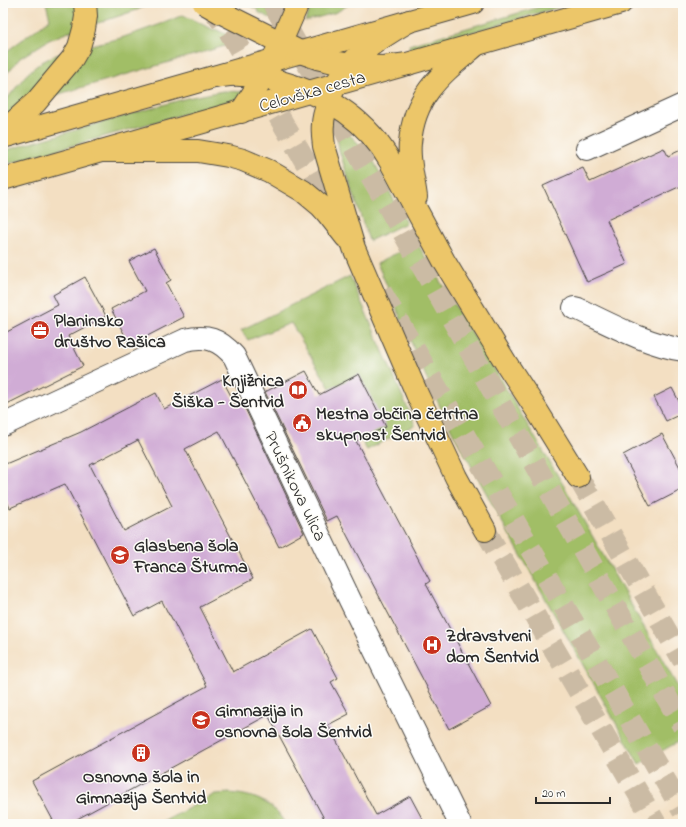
<svg xmlns="http://www.w3.org/2000/svg" width="686" height="827" viewBox="0 0 686 827" font-family="'Indie Flower',sans-serif">
<style>
.green{fill:#a1be66;stroke:#667448}
.building{fill:#d0acd5;fill-rule:evenodd}
.lines{fill:none;stroke-linecap:round;stroke-linejoin:round}
.motorway-tunnel{stroke:#cbbba4;stroke-width:22;stroke-dasharray:22 11;stroke-linecap:butt}
.minor-casing{stroke:#494642;stroke-width:24}
.primary-casing{stroke:#494642;stroke-width:24}
.motorway-casing{stroke:#494642;stroke-width:24}
.minor{stroke:#fff;stroke-width:22}
.primary{stroke:#ecc669;stroke-width:22}
.motorway{stroke:#ecc669;stroke-width:22}
.motorway-bridge-casing{stroke:#494642;stroke-width:24;stroke-linecap:butt}
.motorway-bridge{stroke:#ecc669;stroke-width:22}
.labels{text-anchor:middle;stroke-width:3;stroke-linejoin:round;paint-order:stroke}
.street-label{font-size:18px;fill:#2b2b2b;stroke:#fdfcf7}
.poi-label{font-size:18px;font-weight:bold;fill:#2b2b2b;stroke:#fdfcf7;text-anchor:start}
</style>
<rect width="100%" height="100%" fill="#fdfcf7"/>
<filter id="ink" filterUnits="userSpaceOnUse"><feTurbulence type="fractalNoise" baseFrequency=".025" numOctaves="2"/><feDisplacementMap in="SourceGraphic" scale="8" xChannelSelector="R" yChannelSelector="G"/><feConvolveMatrix kernelMatrix="1 2 1 2 8 2 1 2 1" color-interpolation-filters="sRGB"/></filter>
<filter id="wash" filterUnits="userSpaceOnUse"><feTurbulence type="fractalNoise" baseFrequency=".012" numOctaves="4" result="noise"/><feDisplacementMap in="SourceGraphic" scale="16" xChannelSelector="R" yChannelSelector="G"/><feGaussianBlur stdDeviation="0.9" result="paint"/><feColorMatrix in="noise" values="0 0 0 0 0 0 0 0 0 0 0 0 0 0 0 0 0 1.4 0 .05"/><feComposite in="paint" operator="in"/></filter>
<g filter="url(#wash)">
<rect width="100%" height="100%" fill="#f3dfc2"/>
<!-- green -->
<g class="green">
<path d="M46 3H152L137 10 101 22 71 31 49 40 20 58 3 78V54L50 19Z"/>
<path d="M245 3H285C277 23 275 21 258 12V10Z"/>
<path d="M313 3H351L337 12 306 21H305L306 19Z"/>
<path d="M553 3H573L410 50 409 45Z"/>
<path d="M183 15 214 30 215 29 236 39V41L235 43 59 94 3 120V104L26 75 35 67 42 62 53 56 82 47 121 38 164 23Z"/>
<path d="M223 91 248 92 247 96 3 165V151L187 98Z"/>
<path d="M339 128 343 129 350 135 366 151 374 162 406 223 369 241 339 150 337 135Z"/>
<path d="M417 243 449 296 489 360 564 486 683 696V739L639 764 501 520 451 429 430 386 377 263Z"/>
<path d="M350 276 415 425 367 450 291 323 248 340 241 330Z"/>
<path d="M229 793C253 795 273 801 285 824H159L215 794Z"/>
</g>
<g id="blocks">
<!-- building -->
<g class="building">
<path d="M664 148 668 156 683 149V185L607 220 627 264 587 282 543 186 583 168 590 182Z"/>
<path d="M154 248 171 280 166 283 184 317 130 345 111 309 145 291 129 261Z"/>
<path d="M85 277 106 316 68 336 83 366 3 406V334L58 305 53 295Z"/>
<path d="M306 371 319 395 359 374 386 427 356 441 430 581 426 584 491 706 449 729 337 516 327 521 265 392Z"/>
<path d="M222 379 237 407 243 404 304 533 279 547 219 431 185 449 253 579 200 607 233 672 312 629 338 678 331 682 349 714 328 725 376 815 410 796 425 824H327L268 715 68 824H55L32 781 207 686 170 615H169L162 601 134 616 65 484 10 508 3 493V465L81 432 156 393 164 409ZM138 440 172 506 124 531 90 465Z"/>
<path d="M672 388 683 409V413L666 421 654 397Z"/>
<path d="M662 434 683 473V489L650 506 623 455Z"/>
</g>
</g>
</g>
<g filter="url(#ink)">
<use href="#blocks" fill-opacity="0" stroke="#494642" stroke-width="1"/>
<g class="lines">
<!-- motorway-tunnel -->
<g class="motorway-tunnel">
<path d="M273 3 683 726"/>
<path d="M209 4 229 31 340 221"/>
<path d="M381 292 683 811"/>
<path d="M578 477 683 660"/>
<path d="M485 530 656 824"/>
</g>
<defs>
<g id="minor">
<path d="M587 149 683 105"/>
<path d="M574 308 578 309C612 325 646 344 683 350"/>
<path d="M3 425 185 340C207 335 219 339 234 356L350 600 460 824"/>
</g>
<g id="primary">
<path d="M3 137 473 3"/>
<path d="M3 179 621 3"/>
</g>
<g id="motorway">
<path d="M220 12 300 52 317 58 338 63 360 66 383 67 408 64"/>
<path d="M409 21C375 41 345 59 330 97 327 106 323 115 323 124 322 131 323 138 324 146L354 248 417 394 456 477 485 530"/>
<path d="M214 77C223 76 232 74 241 75 255 75 268 79 281 82 327 95 366 119 390 161L444 261 506 363 536 409 578 477"/>
<path d="M241 112 263 78 273 60 298 3"/>
<path d="M3 132 36 102 72 59 79 47 84 29 86 16 85 3"/>
<path d="M102 151H198L228 156 243 160 269 171 303 191 321 206 328 214 346 237"/>
<path d="M416 197C414 180 408 160 410 143 414 94 442 74 476 45"/>
</g>
</defs>
<!-- minor casing -->
<use href="#minor" class="minor-casing"/>
<!-- primary casing -->
<use href="#primary" class="primary-casing"/>
<!-- motorway casing -->
<use href="#motorway" class="motorway-casing"/>
<!-- minor -->
<use href="#minor" class="minor"/>
<!-- primary -->
<use href="#primary" class="primary"/>
<!-- motorway -->
<use href="#motorway" class="motorway"/>
<defs>
<path id="motorway-bridge" d="M204 3 220 12"/>
</defs>
<!-- motorway-bridge casing -->
<use href="#motorway-bridge" class="motorway-bridge-casing"/>
<!-- motorway-bridge -->
<use href="#motorway-bridge" class="motorway-bridge"/>
</g>
</g>
<!-- icons -->
<defs>
<symbol id="office-disc" viewBox="-11 -11 22 22"><circle r="9.5" fill="#c8321e" stroke="#fdfcf7"/><path d="M-6-3h4V-5.5h4V-3h4V5H-6ZM-1-4.5V-3h2v-1.5ZM-6 0V1H6V0Z" fill="#fff"/></symbol>
<symbol id="library-disc" viewBox="-11 -11 22 22"><circle r="9.5" fill="#c8321e" stroke="#fdfcf7"/><path d="M-6-4Q-3-5.5-.7-3.5V5Q-3 3-6 4ZM6-4Q3-5.5 .7-3.5V5Q3 3 6 4Z" fill="#fff"/></symbol>
<symbol id="civic-disc" viewBox="-11 -11 22 22"><circle r="9.5" fill="#c8321e" stroke="#fdfcf7"/><path d="M-.6-6.5H3V-4.5H.6V-3L4-1V1h2V6H-6V1h2V-1L-.6-3ZM-1.2 2.5V6h2.4V2.5Z" fill="#fff"/></symbol>
<symbol id="school-disc" viewBox="-11 -11 22 22"><circle r="9.5" fill="#c8321e" stroke="#fdfcf7"/><path d="M0-5L7-2L0 1L-7-2ZM-4 1L0 2.5L4 1V4Q0 6-4 4Z" fill="#fff"/></symbol>
<symbol id="hospital-disc" viewBox="-11 -11 22 22"><circle r="9.5" fill="#c8321e" stroke="#fdfcf7"/><path d="M-5-5h3v3.5h4V-5h3V5h-3V1.5h-4V5h-3Z" fill="#fff"/></symbol>
<symbol id="building-disc" viewBox="-11 -11 22 22"><circle r="9.5" fill="#c8321e" stroke="#fdfcf7"/><path d="M-4-6H4V6H1V3H-1V6H-4ZM-2.5-4.3h1.7v1.8h-1.7ZM.8-4.3h1.7v1.8H.8ZM-2.5-1h1.7V.8h-1.7ZM.8-1h1.7V.8H.8Z" fill="#fff"/></symbol>
</defs>
<g fill-rule="evenodd">
<use href="#office-disc" x="29" y="319" width="22" height="22"/>
<use href="#library-disc" x="287" y="379" width="22" height="22"/>
<use href="#civic-disc" x="291" y="412" width="22" height="22"/>
<use href="#school-disc" x="109" y="544" width="22" height="22"/>
<use href="#hospital-disc" x="421" y="634" width="22" height="22"/>
<use href="#school-disc" x="190" y="709" width="22" height="22"/>
<use href="#building-disc" x="130" y="742" width="22" height="22"/>
</g>
<g class="labels">
<!-- street labels -->
<g class="street-label">
<text transform="translate(312 91) rotate(-16)" y="6">Celovška cesta</text>
<text transform="translate(296 486) rotate(64)" y="6">Prušnikova ulica</text>
</g>
<!-- poi labels -->
<g class="poi-label">
<text x="54" y="326">Planinsko<tspan x="54" dy="21">društvo Rašica</tspan></text>
<text x="284" y="386" text-anchor="end">Knjižnica<tspan x="284" dy="21">Šiška - Šentvid</tspan></text>
<text x="316" y="419">Mestna občina četrtna<tspan x="316" dy="21">skupnost Šentvid</tspan></text>
<text x="134" y="551">Glasbena šola<tspan x="134" dy="21">Franca Šturma</tspan></text>
<text x="446" y="641">Zdravstveni<tspan x="446" dy="21">dom Šentvid</tspan></text>
<text x="215" y="716">Gimnazija in<tspan x="215" dy="21">osnovna šola Šentvid</tspan></text>
<text x="141" y="782" text-anchor="middle">Osnovna šola in<tspan x="141" dy="21">Gimnazija Šentvid</tspan></text>
</g>
</g>
<!-- margin -->
<rect width="686" height="827" fill="none" stroke="#fdfcf7" stroke-width="16"/>
<!-- scale -->
<path d="M536 797v6h74v-6" fill="none" stroke="#2b2b2b" stroke-width="2"/>
<text x="542" y="797" font-size="12" fill="#2b2b2b" stroke="#fdfcf7" stroke-width="3" paint-order="stroke">20 m</text>
</svg>
